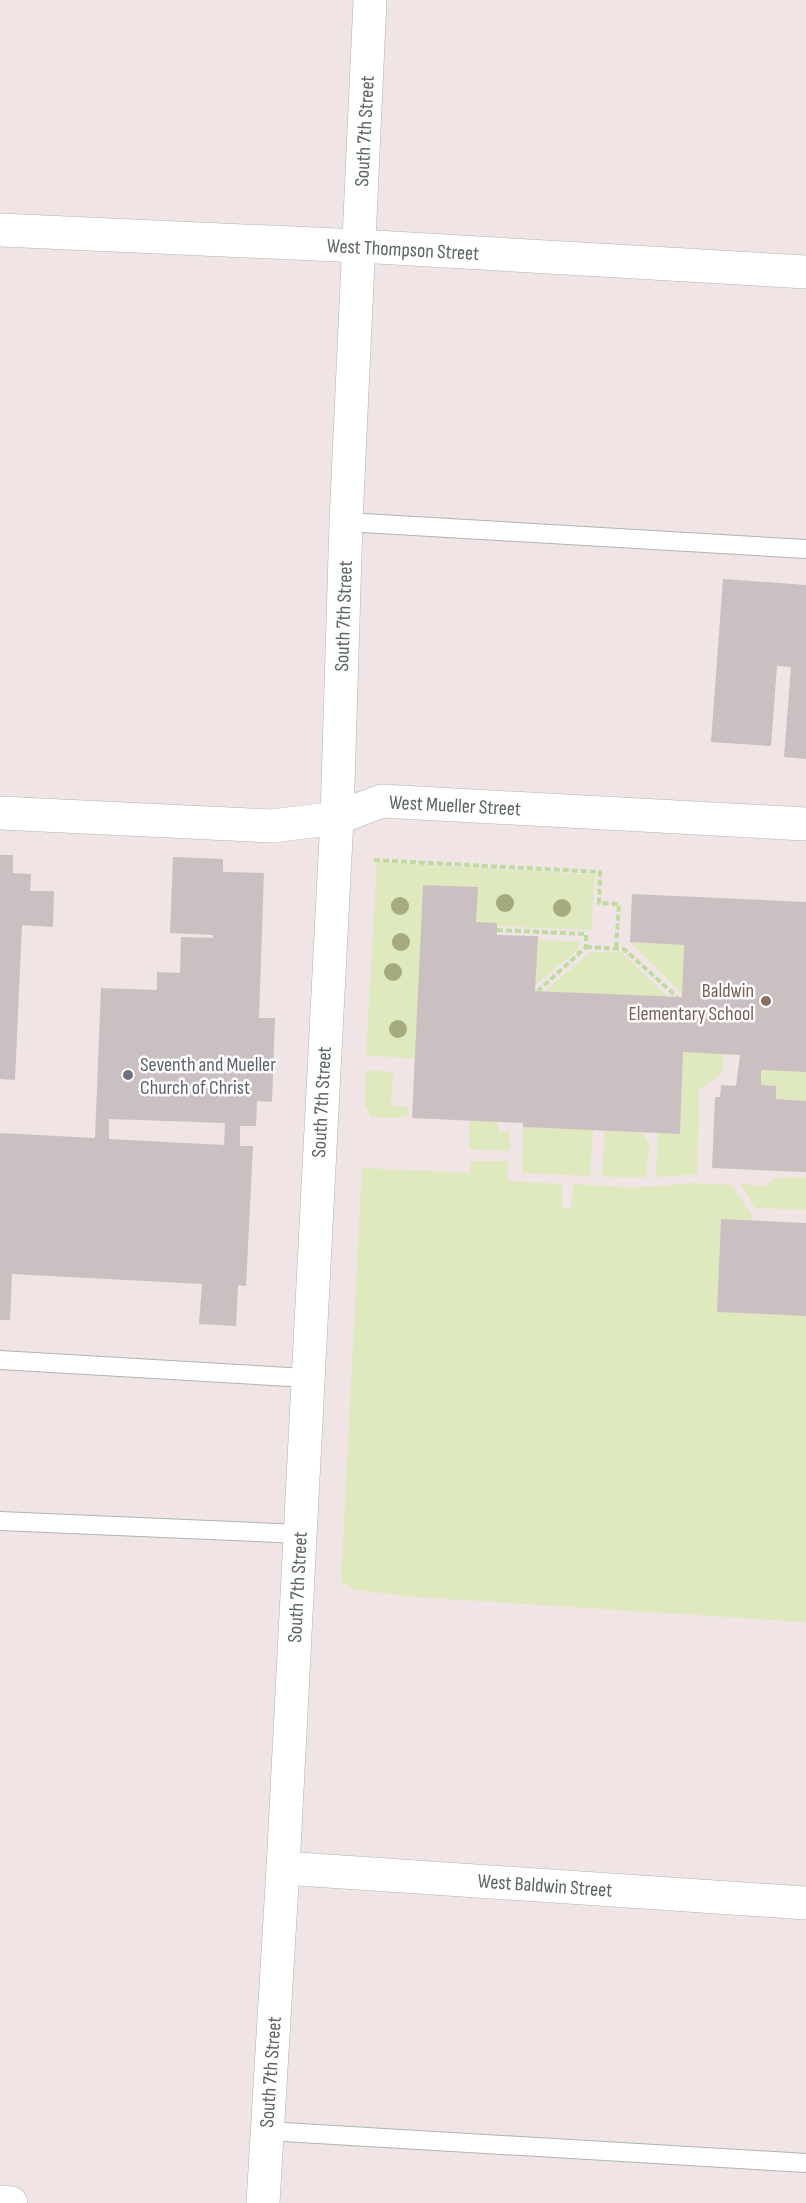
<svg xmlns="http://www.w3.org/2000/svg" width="806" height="2203" viewBox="0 0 806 2203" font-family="'Sofia Sans Condensed',sans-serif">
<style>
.green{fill:#dfe9be}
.building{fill:#cbc0c1;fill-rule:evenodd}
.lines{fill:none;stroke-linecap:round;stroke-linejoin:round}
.service-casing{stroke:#acb5b4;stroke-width:20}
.minor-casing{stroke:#acb5b4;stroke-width:34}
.tertiary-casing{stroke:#acb5b4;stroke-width:34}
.path{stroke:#bfdca0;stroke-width:4;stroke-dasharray:6 3;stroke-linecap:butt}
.service{stroke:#fff;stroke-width:18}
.minor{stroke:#fff;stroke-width:33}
.tertiary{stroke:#fff;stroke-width:33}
.tree{fill:#a5ab7e}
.education-dot{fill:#8d6e63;stroke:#fff;stroke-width:2}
.worship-dot{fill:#6b7280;stroke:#fff;stroke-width:2}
.labels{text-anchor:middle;stroke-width:5;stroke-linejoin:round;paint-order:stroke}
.street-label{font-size:20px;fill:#5b6663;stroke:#fff}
.education-label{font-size:20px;fill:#785e54;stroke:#fff;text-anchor:end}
.worship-label{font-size:20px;fill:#5b616d;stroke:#fff;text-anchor:start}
</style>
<rect width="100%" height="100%" fill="#f0e4e4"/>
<!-- green -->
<g class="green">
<path d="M377 862 595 875 591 930 497 926V923L476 922 477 887 423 885 415 1059 366 1055Z"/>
<path d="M537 940 579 942V949L535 985Z"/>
<path d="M630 942 684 945 682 994Z"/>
<path d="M591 952H621L668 997 545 991Z"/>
<path d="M683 1052 723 1054 722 1073 699 1090 697 1174 656 1177 658 1133 680 1134Z"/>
<path d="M366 1070 393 1072 391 1106 408 1107 407 1117H371L365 1106Z"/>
<path d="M761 1070 806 1072V1101L776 1099V1086L761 1085Z"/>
<path d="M470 1120 498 1122V1132H510V1151L469 1149Z"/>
<path d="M523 1127 593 1130 590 1176 522 1173Z"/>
<path d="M605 1131 643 1133 649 1144 646 1177 628 1178 602 1176Z"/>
<path d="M471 1161H508L507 1181 562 1184V1208L571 1209 573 1184 632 1188 691 1183 731 1185 751 1214 752 1221 721 1220 717 1312 806 1316V1622L416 1597 355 1590 341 1581 362 1168 470 1173Z"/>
<path d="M773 1178H806V1210L755 1208 740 1184 768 1186Z"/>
</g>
<!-- building -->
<g class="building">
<path d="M723 579 806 585V759L784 757 791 667 777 666 771 746 711 742Z"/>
<path d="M0 855H13V873L31 874 30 891H54L53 927 22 925 15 1080 0 1079Z"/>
<path d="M173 857 223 859V872L264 873 259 1018H275L272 1102 257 1101 256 1126H240V1146H253L246 1286 238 1285 236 1326 199 1324 202 1284 12 1274 10 1320H0V1133L95 1138 101 988 157 990V972L180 973 181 937 213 938V935L170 933ZM109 1119 225 1123 224 1145 109 1139Z"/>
<path d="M423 885 478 887 476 922 497 923V935L538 936 535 991 682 997 684 945 630 942 632 894 806 902V1072L761 1070V1085L776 1086V1099L806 1101V1172L712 1168 715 1097H720L721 1085 736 1086 740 1055 683 1052 680 1134 523 1127V1123L412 1118Z"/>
<path d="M721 1219 806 1223V1316L717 1312Z"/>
</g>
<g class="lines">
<defs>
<g id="service">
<path d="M346 522 806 549"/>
<path d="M0 1360 307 1378"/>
<path d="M0 1521 300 1534"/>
<path d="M267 2131 806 2163"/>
</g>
<g id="minor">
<path d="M0 230 359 246 806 272"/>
<path d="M337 818 382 801 806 824"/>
<path d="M283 1868 806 1903"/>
<path d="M0 2202 11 2203"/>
</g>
<g id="tertiary">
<path d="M0 813 272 826 337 818"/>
<path d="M263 2203 283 1868 337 818 346 522 370 0"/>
</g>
</defs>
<!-- service casing -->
<use href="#service" class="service-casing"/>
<!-- minor casing -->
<use href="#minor" class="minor-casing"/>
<!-- tertiary casing -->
<use href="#tertiary" class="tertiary-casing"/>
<!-- path -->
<g class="path">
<path d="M374 860 600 872 599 903 619 904 616 949"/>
<path d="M497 930 586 934V947L538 991"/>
<path d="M586 947 624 949 677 997"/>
</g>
<!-- service -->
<use href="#service" class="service"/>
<!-- minor -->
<use href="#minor" class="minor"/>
<!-- tertiary -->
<use href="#tertiary" class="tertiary"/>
</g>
<!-- trees -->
<g class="tree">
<circle cx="505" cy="903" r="9"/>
<circle cx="400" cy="906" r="9"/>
<circle cx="562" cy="908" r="9"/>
<circle cx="401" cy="942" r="9"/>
<circle cx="393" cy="972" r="9"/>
<circle cx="398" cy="1029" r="9"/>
</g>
<!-- markers -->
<circle class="education-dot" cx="766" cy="1001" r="6"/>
<circle class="worship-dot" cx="128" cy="1075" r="6"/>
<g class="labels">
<!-- street labels -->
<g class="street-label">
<text transform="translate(364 131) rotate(-87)" y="7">South 7th Street</text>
<text transform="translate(403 249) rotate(3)" y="7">West Thompson Street</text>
<text transform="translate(343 616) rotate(-88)" y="7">South 7th Street</text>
<text transform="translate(455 805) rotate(3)" y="7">West Mueller Street</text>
<text transform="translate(321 1102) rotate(-87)" y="7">South 7th Street</text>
<text transform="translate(297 1587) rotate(-87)" y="7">South 7th Street</text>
<text transform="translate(545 1885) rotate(4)" y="7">West Baldwin Street</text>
<text transform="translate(270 2072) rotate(-86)" y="7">South 7th Street</text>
</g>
<!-- education labels -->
<g class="education-label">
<text x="754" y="997">Baldwin<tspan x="754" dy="23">Elementary School</tspan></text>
</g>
<!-- worship labels -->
<g class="worship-label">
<text x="140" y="1071">Seventh and Mueller<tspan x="140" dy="23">Church of Christ</tspan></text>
</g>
</g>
</svg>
